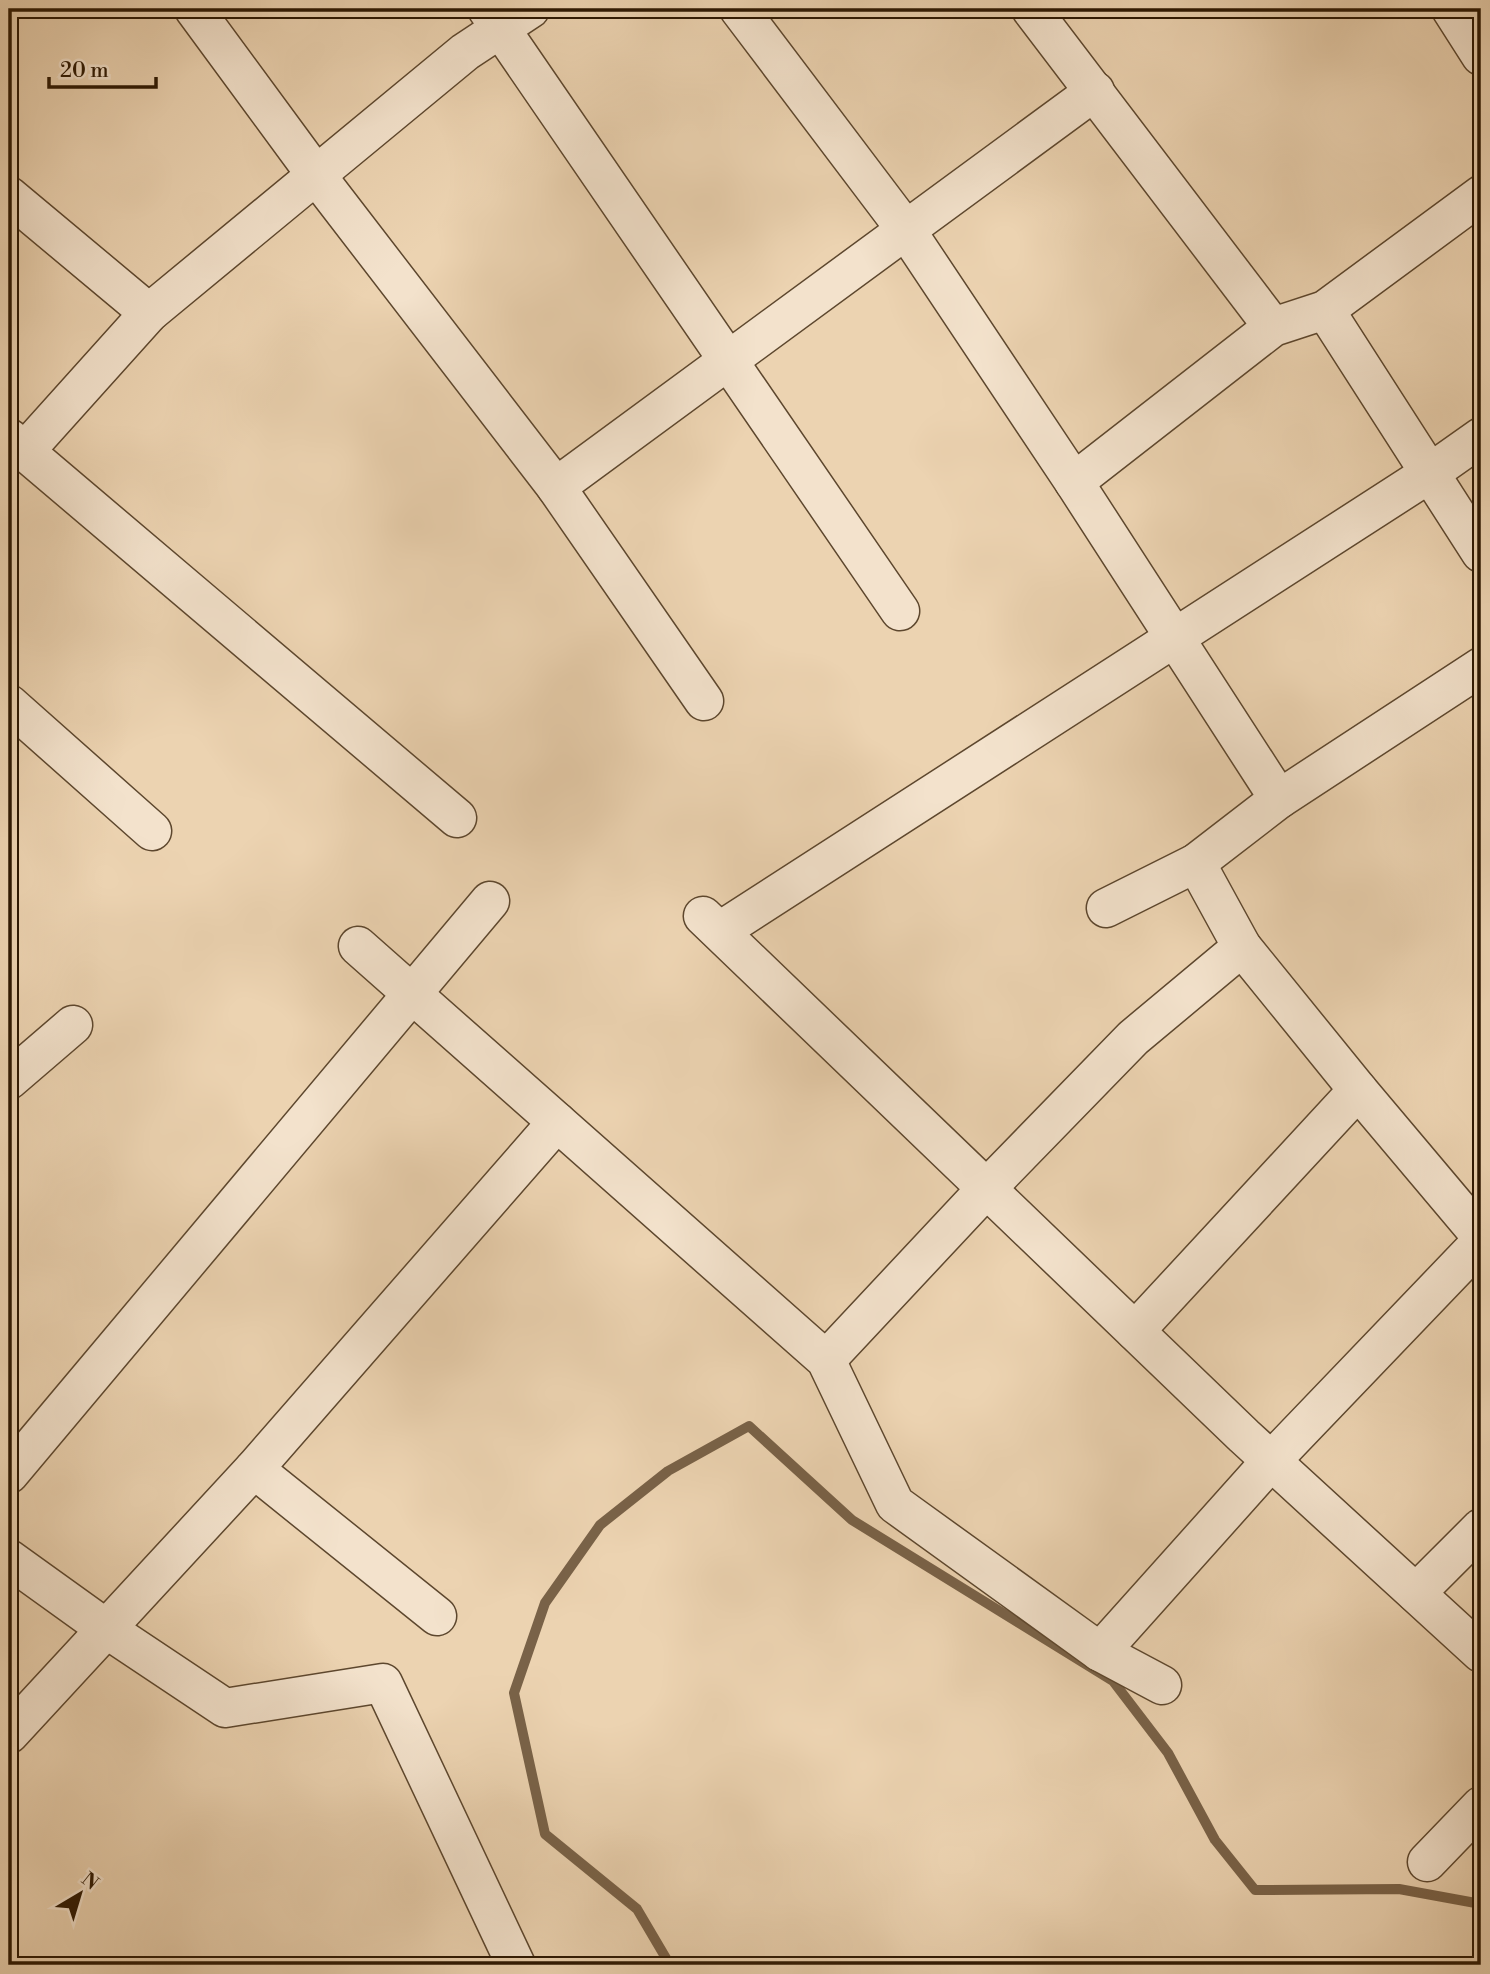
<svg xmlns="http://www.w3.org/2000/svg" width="1490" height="1974" viewBox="0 0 1490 1974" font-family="'Libre Bodoni',serif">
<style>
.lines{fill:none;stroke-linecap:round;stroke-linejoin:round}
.stream{stroke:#796248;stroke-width:10}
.minor-casing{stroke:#5d472e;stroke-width:41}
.minor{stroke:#f3e2cc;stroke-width:38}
</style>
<rect width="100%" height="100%" fill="#ecd3b1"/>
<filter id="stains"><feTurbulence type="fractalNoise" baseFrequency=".00286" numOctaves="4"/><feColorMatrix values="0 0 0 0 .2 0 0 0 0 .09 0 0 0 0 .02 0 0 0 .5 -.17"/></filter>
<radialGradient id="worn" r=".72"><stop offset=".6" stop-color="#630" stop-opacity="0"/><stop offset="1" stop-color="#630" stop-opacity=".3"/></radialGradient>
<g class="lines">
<!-- stream -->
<path class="stream" d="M670 1965 637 1909 545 1834 514 1693 545 1603 600 1525 668 1471 749 1426 852 1520 1113 1681 1168 1753 1215 1840 1255 1890 1399 1889 1481 1904"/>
<defs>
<g id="minor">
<path d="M194 9 316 175 556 487 704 701"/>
<path d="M487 9 900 611"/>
<path d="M739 9 906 230 1074 482 1279 799"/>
<path d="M1031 9 1273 327"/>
<path d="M1451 9 1481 56"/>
<path d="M9 196 149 313"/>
<path d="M1325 310 1481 553"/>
<path d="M9 438 457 818"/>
<path d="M25 451 149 313 465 52 530 9"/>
<path d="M1074 482 1273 327 1325 310 1481 195"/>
<path d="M556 487 1095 91"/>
<path d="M9 704 152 831"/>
<path d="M1196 863 1242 947 1358 1090 1481 1236"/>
<path d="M1106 908 1196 863 1279 799 1481 667"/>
<path d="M703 916 1244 1436 1481 1653"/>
<path d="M720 931 1430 473 1481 437"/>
<path d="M358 946 826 1360 895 1504 1100 1652 1162 1685"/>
<path d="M9 1080 73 1025"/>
<path d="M1135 1331 1358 1090"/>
<path d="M826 1360 987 1188 1133 1038 1242 947"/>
<path d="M254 1469 437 1616"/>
<path d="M9 1474 490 901"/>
<path d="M9 1559 105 1628 225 1708 383 1683 516 1965"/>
<path d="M1416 1593 1481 1528"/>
<path d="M1100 1652 1271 1461 1481 1242"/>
<path d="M9 1734 254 1469 557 1122"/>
<path d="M1427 1862 1481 1806"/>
</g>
</defs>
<!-- minor casing -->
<use href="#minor" class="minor-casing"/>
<!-- minor -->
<use href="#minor" class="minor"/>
</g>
<!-- margin -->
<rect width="1490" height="1974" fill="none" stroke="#ecd3b1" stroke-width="35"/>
<rect x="10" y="10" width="1469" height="1953" fill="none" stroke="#2d1802" stroke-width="3.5"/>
<rect x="18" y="18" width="1455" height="1939" fill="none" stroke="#2d1802" stroke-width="2"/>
<!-- north arrow -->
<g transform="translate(80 1894) rotate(38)" stroke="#f3e2cc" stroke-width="5" paint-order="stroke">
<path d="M0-5L12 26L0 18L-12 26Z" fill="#2d1802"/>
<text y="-10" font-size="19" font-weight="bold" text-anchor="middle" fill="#2d1802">N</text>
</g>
<!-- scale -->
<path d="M49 77v10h107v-10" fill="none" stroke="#2d1802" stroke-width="3.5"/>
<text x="60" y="77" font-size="21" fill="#2d1802" stroke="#f3e2cc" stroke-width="5" paint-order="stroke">20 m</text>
<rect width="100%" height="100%" filter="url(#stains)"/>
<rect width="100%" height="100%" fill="url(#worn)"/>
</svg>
